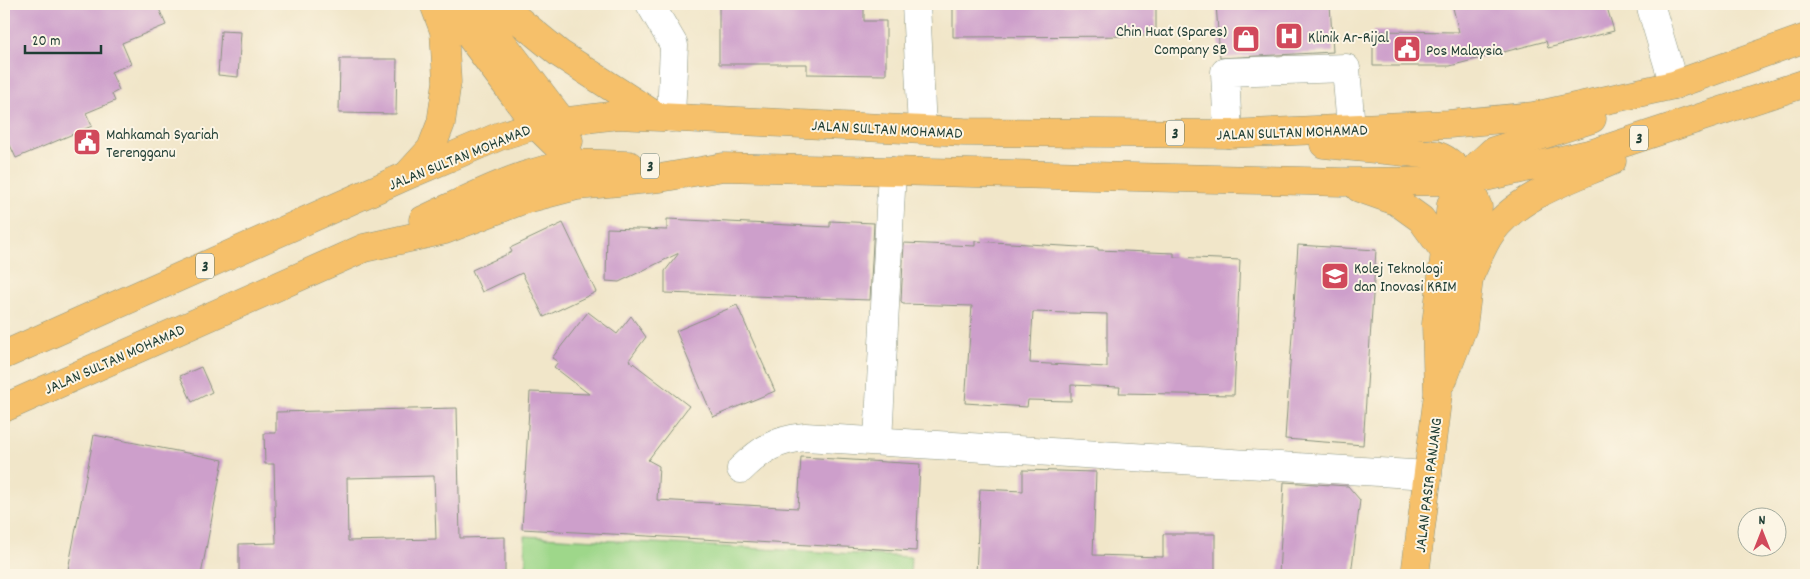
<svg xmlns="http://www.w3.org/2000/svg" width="1810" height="579" viewBox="0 0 1810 579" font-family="Dekko,sans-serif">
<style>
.green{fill:#9ed78a;stroke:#5e8a5f}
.building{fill:#cd9fcb;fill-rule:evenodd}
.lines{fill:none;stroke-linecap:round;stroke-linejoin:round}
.minor-casing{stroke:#88927e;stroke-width:29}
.major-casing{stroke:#88927e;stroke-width:29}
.highway-casing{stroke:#88927e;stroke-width:29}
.minor{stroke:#fff;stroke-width:28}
.major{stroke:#f6c06b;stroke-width:28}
.highway{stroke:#f6c06b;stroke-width:28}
.labels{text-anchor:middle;stroke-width:4;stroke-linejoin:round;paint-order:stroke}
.shield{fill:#fcf5e5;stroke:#617469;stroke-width:1}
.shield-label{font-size:15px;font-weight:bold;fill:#1f3d34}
.poi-label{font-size:16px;fill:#1f3d34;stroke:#fcf5e5;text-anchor:start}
.street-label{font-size:16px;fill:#1f3d34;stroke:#fcf5e5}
</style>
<rect width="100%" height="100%" fill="#fcf5e5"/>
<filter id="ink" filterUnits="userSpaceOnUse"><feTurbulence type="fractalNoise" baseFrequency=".02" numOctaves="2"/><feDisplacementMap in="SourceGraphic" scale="10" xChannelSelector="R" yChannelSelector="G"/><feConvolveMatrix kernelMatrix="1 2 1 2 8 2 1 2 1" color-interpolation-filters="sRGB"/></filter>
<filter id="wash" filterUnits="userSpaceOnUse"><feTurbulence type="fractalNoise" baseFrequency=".0096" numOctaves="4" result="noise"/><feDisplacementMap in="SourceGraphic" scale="20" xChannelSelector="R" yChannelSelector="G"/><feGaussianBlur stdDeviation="1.12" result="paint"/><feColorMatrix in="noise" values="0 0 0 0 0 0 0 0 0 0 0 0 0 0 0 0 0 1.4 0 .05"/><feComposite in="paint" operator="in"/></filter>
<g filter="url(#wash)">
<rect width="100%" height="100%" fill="#f1e6c9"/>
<!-- green -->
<path class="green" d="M524 536 911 557 910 575H527Z"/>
<g id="blocks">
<!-- building -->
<g class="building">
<path d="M4 4H157L166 25 122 43 131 64 111 72 119 90 112 94 115 101 86 113 92 126 16 158 10 145 4 147Z"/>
<path d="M719 4H864V21H886V75L807 74V64H719Z"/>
<path d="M953 4H1156V36L953 37Z"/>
<path d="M1216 4H1330L1333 52 1220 58Z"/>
<path d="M1467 4H1606L1614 31 1548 48 1546 41 1450 66H1373V31L1459 32 1453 8Z"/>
<path d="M221 31 241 32 238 77 218 75Z"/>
<path d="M340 59H397L396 114 339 113Z"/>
<path d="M667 219 830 227V221L874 223 870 300 665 293V271L679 253 619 282 606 281 607 228 667 230Z"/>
<path d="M563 223 596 292 544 317 522 273 482 292 472 270 512 252 510 248Z"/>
<path d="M975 241 1098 248V250L1174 253V257L1240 260 1234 395 1119 393 1120 387 1071 385V401L1028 400 1027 407 965 403 972 306 903 304 901 301 904 243 975 246ZM1033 312 1107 314V367L1030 363Z"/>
<path d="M1298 245 1376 250 1363 445 1285 439Z"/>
<path d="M737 305 775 391 713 417 676 331Z"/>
<path d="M588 312 617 334 631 316 646 337 629 360 689 406 648 460 659 466 657 500 798 508 801 457 920 464 916 551 522 529 530 392 589 394 554 367 558 362 552 358Z"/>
<path d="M201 367 212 392 192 402 180 376Z"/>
<path d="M457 408 460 538 505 537V575H239V544L276 543 274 464H265L264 433H276V412ZM434 476 436 539 348 541 347 478Z"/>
<path d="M94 435 223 460 201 575H67Z"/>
<path d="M1023 470 1096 472 1093 555 1163 557V534H1215V575H976L980 489 1023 491Z"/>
<path d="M1284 482 1348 486 1360 500 1351 575H1279Z"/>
</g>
</g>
</g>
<g filter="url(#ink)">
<use href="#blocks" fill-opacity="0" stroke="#88927e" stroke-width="1"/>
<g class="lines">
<defs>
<g id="minor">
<path d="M650 4 674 45 671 118"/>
<path d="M916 4 922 129"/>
<path d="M1650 4 1674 85"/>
<path d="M1228 134 1225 72 1346 68 1351 128"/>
<path d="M878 441 892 171"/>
<path d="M741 469C762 449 776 440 805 437L1428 475"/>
</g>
<g id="major">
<path d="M446 4 536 125 576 164"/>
<path d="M473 4 562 121 569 141"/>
<path d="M1443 380 1463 327 1478 207 1467 181"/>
<path d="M1415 575 1438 394 1436 324 1451 204 1467 181"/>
</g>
<g id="highway">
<path d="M499 4 560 54 656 116"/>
<path d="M1324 144 1436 155C1450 160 1458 169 1467 181"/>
<path d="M410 172 431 149 441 123 447 82 444 31 434 4"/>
<path d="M1467 181 1478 165 1493 151 1592 119"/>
<path d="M1359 188 1396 201 1421 219 1445 252"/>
<path d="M423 220C472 197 520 171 575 164 592 162 612 165 629 165"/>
<path d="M1469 277C1476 263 1482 246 1491 233 1518 195 1572 179 1612 161"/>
<path d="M4 355 406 176 500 136 536 125 618 115 964 132 1228 134 1449 124 1534 116 1674 85 1806 38"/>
<path d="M4 408 364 248 445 230 523 200 577 186 660 178 723 167 1342 182 1467 181 1593 153 1806 83"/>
</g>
</defs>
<!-- minor casing -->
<use href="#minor" class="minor-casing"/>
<!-- major casing -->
<use href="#major" class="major-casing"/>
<!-- highway casing -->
<use href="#highway" class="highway-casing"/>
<!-- minor -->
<use href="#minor" class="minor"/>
<!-- major -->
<use href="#major" class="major"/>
<!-- highway -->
<use href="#highway" class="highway"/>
</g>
</g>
<!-- icons -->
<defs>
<symbol id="hospital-square" viewBox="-11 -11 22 22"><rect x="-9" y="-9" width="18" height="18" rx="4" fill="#d1495b" stroke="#fcf5e5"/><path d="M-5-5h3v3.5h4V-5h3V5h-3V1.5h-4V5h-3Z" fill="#fff"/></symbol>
<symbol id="shop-square" viewBox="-11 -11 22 22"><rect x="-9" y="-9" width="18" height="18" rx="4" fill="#d1495b" stroke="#fcf5e5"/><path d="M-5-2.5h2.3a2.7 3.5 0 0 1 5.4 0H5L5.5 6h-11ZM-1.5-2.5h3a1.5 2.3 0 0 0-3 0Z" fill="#fff"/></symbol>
<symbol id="civic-square" viewBox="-11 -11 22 22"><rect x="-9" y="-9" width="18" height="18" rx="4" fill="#d1495b" stroke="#fcf5e5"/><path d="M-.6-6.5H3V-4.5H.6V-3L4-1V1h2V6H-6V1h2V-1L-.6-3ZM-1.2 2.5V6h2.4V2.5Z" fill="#fff"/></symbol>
<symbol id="university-square" viewBox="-11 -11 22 22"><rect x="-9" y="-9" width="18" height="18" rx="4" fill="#d1495b" stroke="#fcf5e5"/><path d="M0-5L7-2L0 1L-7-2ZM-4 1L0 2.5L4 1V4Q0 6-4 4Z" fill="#fff"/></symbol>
</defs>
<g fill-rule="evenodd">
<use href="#hospital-square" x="1273" y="20" width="32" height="32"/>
<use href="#shop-square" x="1230" y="23" width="32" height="32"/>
<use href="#civic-square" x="1391" y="33" width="32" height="32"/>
<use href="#civic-square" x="71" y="126" width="32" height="32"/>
<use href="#university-square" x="1319" y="260" width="32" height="32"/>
</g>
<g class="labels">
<!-- shield labels -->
<g class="shield">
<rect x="1166" y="120.5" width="18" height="25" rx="4"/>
<rect x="1630" y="125.5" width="18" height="25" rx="4"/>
<rect x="641" y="153.5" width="18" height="25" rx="4"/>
<rect x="196" y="253.5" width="18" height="25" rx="4"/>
</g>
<g class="shield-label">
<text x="1175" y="138">3</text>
<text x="1639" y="143">3</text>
<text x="650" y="171">3</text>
<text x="205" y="271">3</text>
</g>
<!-- poi labels -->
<g class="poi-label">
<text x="1227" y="36" text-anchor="end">Chin Huat (Spares)<tspan x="1227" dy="18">Company SB</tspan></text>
<text x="1308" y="42">Klinik Ar-Rijal</text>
<text x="1426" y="55">Pos Malaysia</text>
<text x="106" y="139">Mahkamah Syariah<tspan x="106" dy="18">Terengganu</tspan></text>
<text x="1354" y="273">Kolej Teknologi<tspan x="1354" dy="18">dan Inovasi KRIM</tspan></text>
</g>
<!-- street labels -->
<g class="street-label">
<text transform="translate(887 128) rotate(3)" y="6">JALAN SULTAN MOHAMAD</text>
<text transform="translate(1292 131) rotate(-2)" y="6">JALAN SULTAN MOHAMAD</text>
<text transform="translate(459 156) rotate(-22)" y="6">JALAN SULTAN MOHAMAD</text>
<text transform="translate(114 358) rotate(-24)" y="6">JALAN SULTAN MOHAMAD</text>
<text transform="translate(1427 485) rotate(-83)" y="6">JALAN PASIR PANJANG</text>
</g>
</g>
<!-- margin -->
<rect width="1810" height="579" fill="none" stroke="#fcf5e5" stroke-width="20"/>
<!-- north arrow -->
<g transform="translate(1762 532)"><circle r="24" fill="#fcf5e5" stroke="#a4ab9e"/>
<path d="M0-4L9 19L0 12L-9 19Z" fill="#d1495b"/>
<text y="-8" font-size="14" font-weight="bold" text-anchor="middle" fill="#1f3d34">N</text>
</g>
<!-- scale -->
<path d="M25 45v8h76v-8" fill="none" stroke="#1f3d34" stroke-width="2.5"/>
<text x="32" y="45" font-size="15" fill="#1f3d34" stroke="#fcf5e5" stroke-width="4" paint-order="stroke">20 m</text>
</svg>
